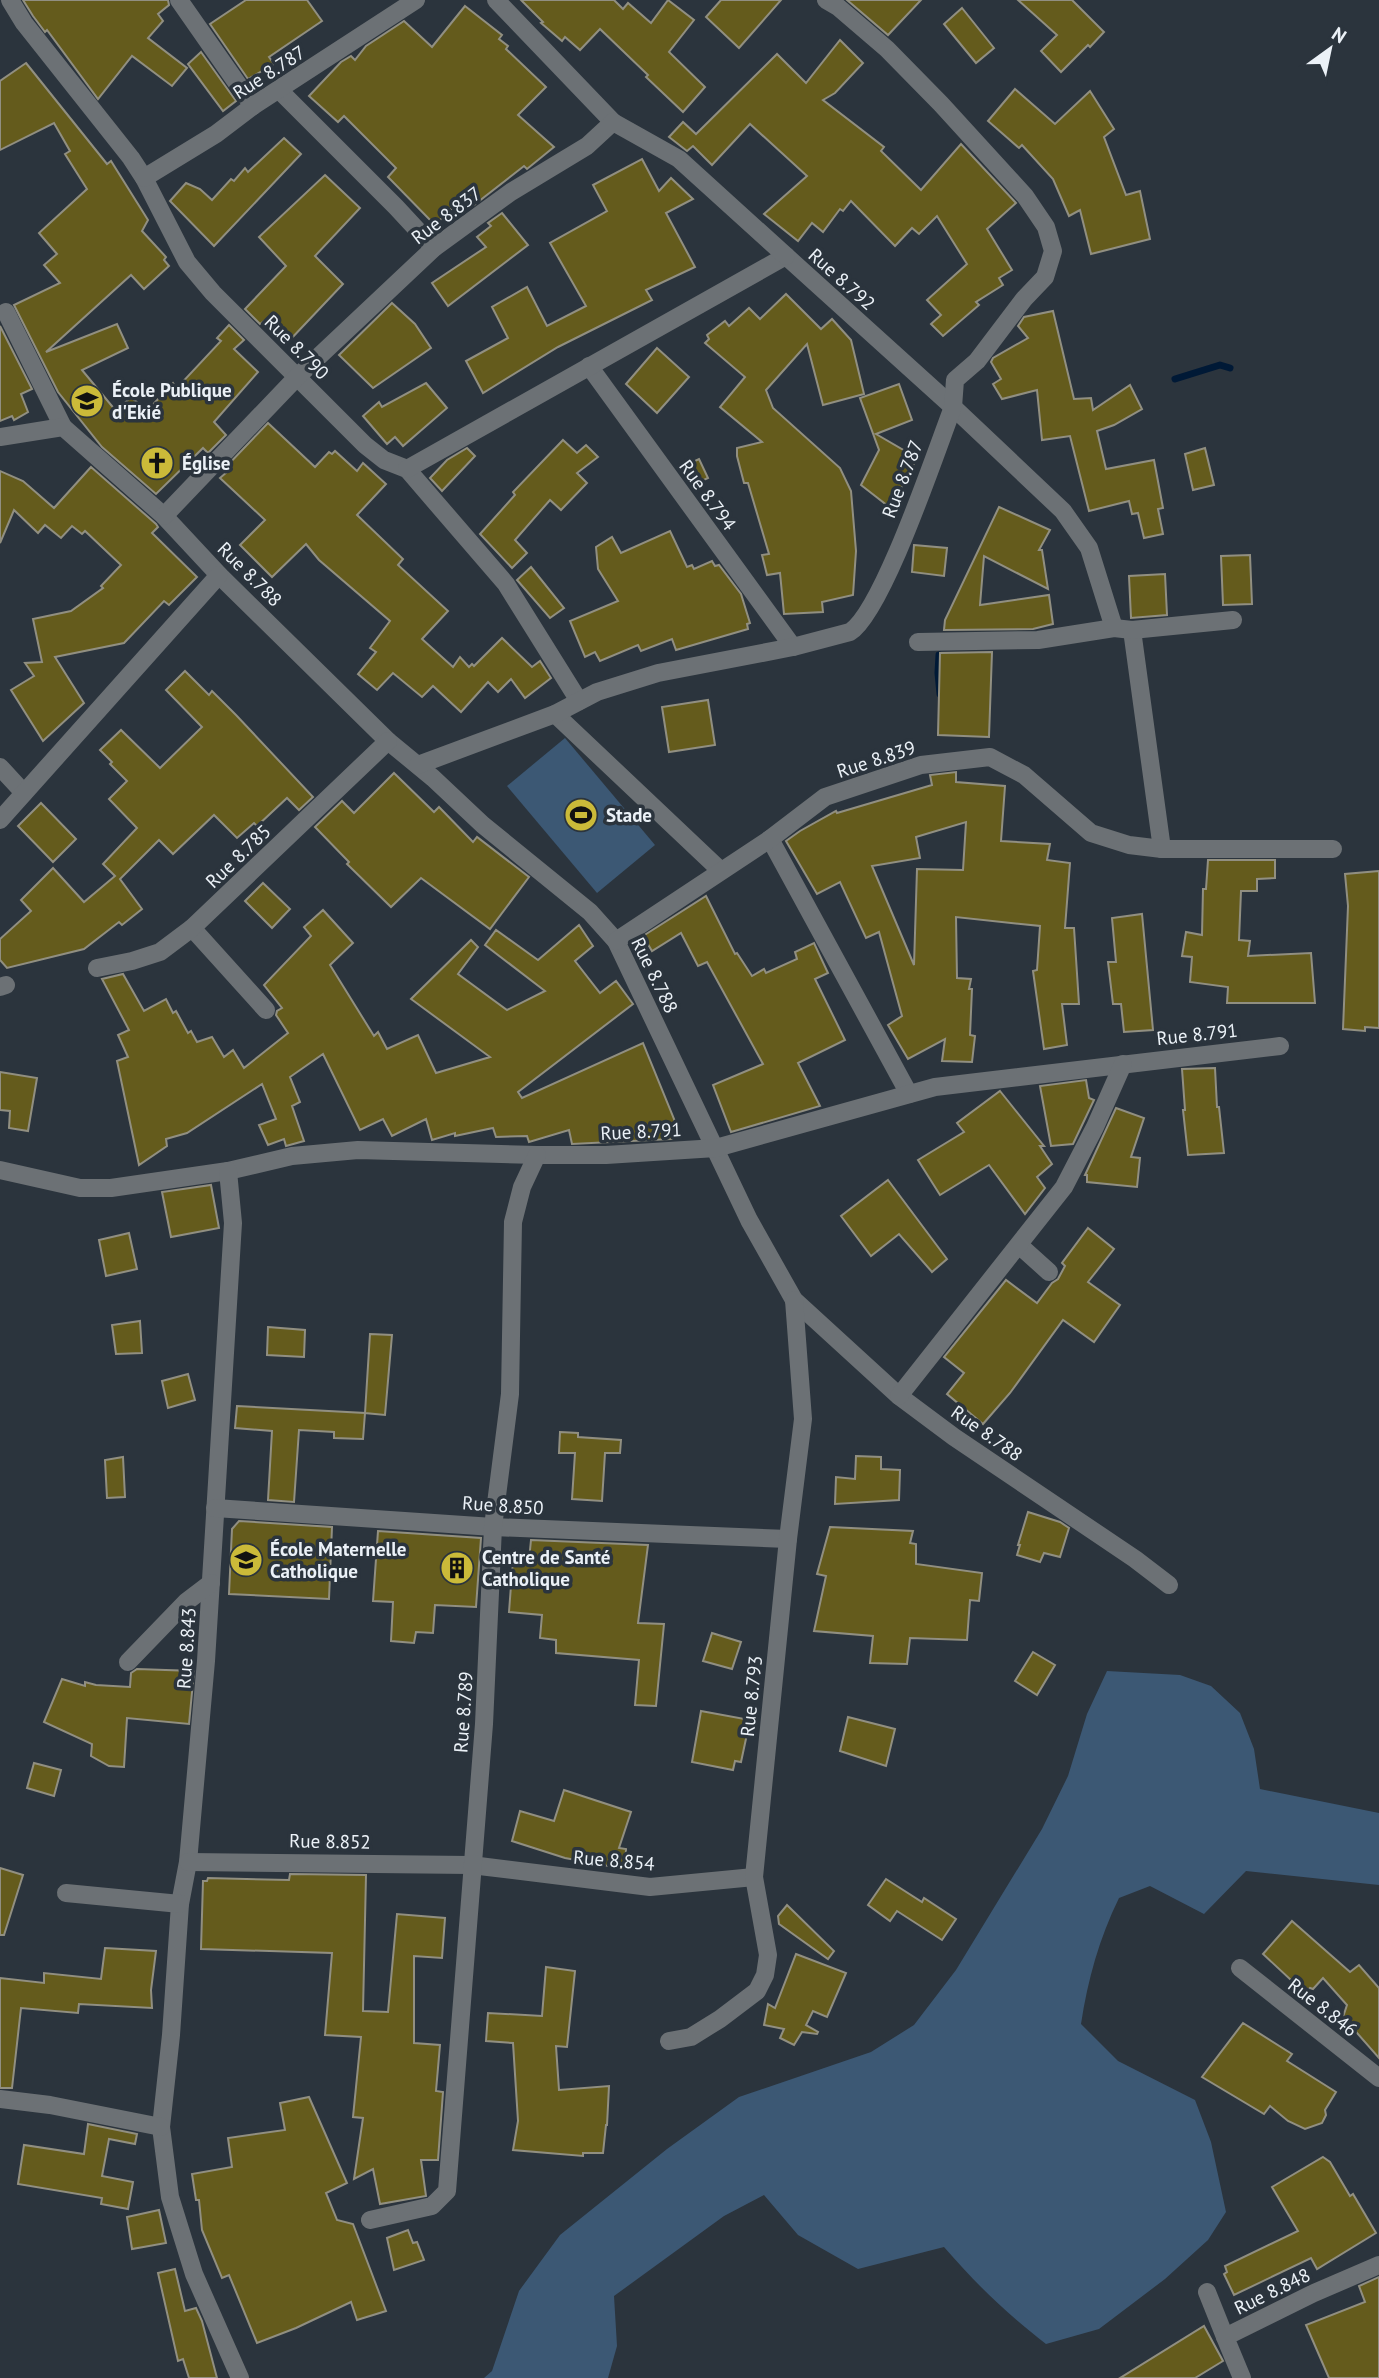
<svg xmlns="http://www.w3.org/2000/svg" width="1379" height="2378" viewBox="0 0 1379 2378" font-family="'PT Sans',sans-serif">
<style>
.green{fill:#3c5874}
.lines{fill:none;stroke-linecap:round;stroke-linejoin:round}
.stream{stroke:#001936;stroke-width:7}
.building{fill:#645b1c;stroke:#918f81;stroke-width:2;fill-rule:evenodd}
.minor{stroke:#6c7175;stroke-width:18}
.labels{text-anchor:middle;stroke-width:7;stroke-linejoin:round;paint-order:stroke}
.street-label{font-size:19px;fill:#ebf1f7;stroke:#2b343d}
.poi-label{font-size:19px;font-weight:bold;fill:#ebf1f7;stroke:#2b343d;text-anchor:start}
</style>
<rect width="100%" height="100%" fill="#2b343d"/>
<!-- green -->
<g class="green">
<path d="M565 738 655 845 597 893 507 786Z"/>
<path d="M1107 1671 1180 1675 1211 1686 1240 1713 1254 1749 1260 1789 1379 1813V1885L1246 1871 1204 1914 1150 1886 1119 1898C1099 1939 1088 1979 1081 2024L1118 2061 1195 2100 1211 2142 1226 2212 1208 2240 1165 2279 1099 2329 1046 2344C1005 2312 978 2286 944 2247L858 2269 798 2235 764 2195 724 2216 614 2296 617 2346 608 2378H484L492 2371 519 2291 560 2235 667 2149 739 2097 871 2052 914 2025 956 1970 1042 1829 1068 1776 1087 1714Z"/>
</g>
<g class="lines">
<!-- stream -->
<g class="stream">
<path d="M1175 379 1220 365 1230 368"/>
<path d="M939 655 938 673 940 694"/>
</g>
</g>
<!-- building -->
<g class="building">
<path d="M23 0H168L169 5 158 14 163 21 148 38 187 68 172 86 132 56 98 99 47 30 45 32 33 16Z"/>
<path d="M246 0H307L322 21 269 57 274 64 248 79 210 24Z"/>
<path d="M521 0H614L623 9 628 3 651 23 668 0 694 20 669 52 705 87 683 112 646 77 648 75 600 29 580 50 565 37 562 41 541 23 543 22Z"/>
<path d="M721 0H781L739 48 706 17Z"/>
<path d="M847 0H921L888 35Z"/>
<path d="M1018 0H1072L1104 32 1090 47 1088 45 1061 72 1041 51 1057 35Z"/>
<path d="M465 6 502 35 499 39 508 46 506 49 546 87 518 115 554 147 527 169 524 166 474 205 466 194 435 225 388 177 396 168 344 116 338 122 309 96 341 62 351 56 355 60 366 46 404 21 432 47Z"/>
<path d="M962 8 994 48 976 63 944 24Z"/>
<path d="M840 40 863 63 835 93 823 100 884 147 881 151 921 190 961 144 1016 203 987 229 1012 270 999 278 1003 285 976 302 979 305 943 336 931 324 941 315 927 300 967 264 937 216 919 234 912 228 895 246 851 201 843 211 840 209 823 232 812 223 798 241 764 214 807 176 750 124 712 165 693 146 687 151 669 137 683 122 696 134 777 54 806 83Z"/>
<path d="M201 52 236 101 223 111 188 64Z"/>
<path d="M26 63 107 164 111 161 148 220 142 231 166 257 164 260 169 266 144 289 131 275 46 352 117 324 128 348 82 370 116 411 131 397 147 411 173 383 177 388 221 341 217 338 229 325 244 340 234 349 258 372 214 422 226 435 208 453 203 448 156 494 102 447 58 392 14 305 60 283 44 265 57 254 39 233 87 189 65 154 70 151 54 123 0 150V81Z"/>
<path d="M1015 89 1055 124 1090 91 1114 129 1104 137 1126 195 1140 191 1150 239 1091 254 1080 210 1069 216 1053 179 1022 145 1019 148 988 121Z"/>
<path d="M284 138 301 154 214 246 170 201 186 183 200 189 212 200 231 179 234 181 245 168 248 172Z"/>
<path d="M642 159 659 191 671 178 693 199 666 213 695 267 646 290 652 300 558 347 483 393 466 361 508 338 492 307 527 287 547 326 586 306 550 243 607 211 593 185Z"/>
<path d="M325 175 360 208 315 256 343 284 288 342 264 321 260 324 245 309 286 266 259 237Z"/>
<path d="M502 213 528 245 448 306 432 283 486 247 477 237 491 226 488 223Z"/>
<path d="M786 294 821 329 832 319 851 340 864 394 823 405 807 344 766 390 773 408 840 468 851 491 856 551 853 595 822 602 823 612 784 614 780 573 767 575 762 555 769 554 748 483H744L737 456V448L762 442 720 407 745 377 705 343 709 339 707 335 725 321 729 326 749 308 760 319Z"/>
<path d="M392 303 415 324 431 348 373 388 339 355Z"/>
<path d="M1053 311 1074 399 1091 398 1093 410 1130 385 1142 409 1114 425 1097 431 1106 469 1154 460 1163 508 1158 509 1163 534 1144 538 1138 513 1132 514 1129 501 1089 511 1070 436 1042 440 1037 390 1002 399 993 384 1001 379 991 362 993 358 1028 338 1018 326 1024 317Z"/>
<path d="M0 326 32 389 21 394 28 412 14 420 12 416 0 421Z"/>
<path d="M657 348 689 377 657 413 626 384Z"/>
<path d="M426 383 447 408 403 446 395 437 387 444 363 416 379 402 382 407Z"/>
<path d="M899 384 912 420 876 434 917 458 896 498 894 497 888 506 861 485 879 450 860 398Z"/>
<path d="M268 423 315 467 329 452 332 454 335 451 357 471 363 463 386 484 357 515 403 559 398 565 448 611 422 639 453 667 460 657 469 667 472 664 474 666 502 638 532 667 540 661 551 678 525 698 511 679 498 692 488 682 461 712 433 686 422 697 393 673 377 690 358 674 376 652 370 648 390 621 319 560 306 544 272 577 240 545 265 520 220 478 227 472 224 469Z"/>
<path d="M563 440 577 453 586 445 598 457 577 473 587 483 561 510 550 500 515 540 527 553 512 568 480 534 515 495 513 492Z"/>
<path d="M467 448 475 456 442 491 430 478 447 460Z"/>
<path d="M1205 448 1214 485 1193 490 1185 454Z"/>
<path d="M699 459 708 478 693 485 684 466Z"/>
<path d="M91 467 156 524 158 527 152 533 197 577 169 605 164 601 124 643 55 657 84 703 43 741 11 690 34 676 25 663 42 662 33 619 71 611 103 588 101 586 121 565 85 531 82 534 72 526 61 538 45 525 38 533 14 510 0 543V471L23 481 54 508Z"/>
<path d="M999 507 1050 530 1039 550H1042L1048 589 984 556 980 605 1049 595 1053 624 1033 629 944 630 945 620Z"/>
<path d="M670 531 687 567 692 565 694 569 712 561 715 566 719 565 741 594 750 623 747 624 748 629 676 650 672 639 641 651 638 645 600 661 595 652 585 657 570 621 618 601 598 569 596 547 612 537 621 553Z"/>
<path d="M914 545 947 548 944 576 912 572Z"/>
<path d="M1250 555 1252 604 1223 605 1221 556Z"/>
<path d="M531 567 564 608 550 618 517 580Z"/>
<path d="M1165 574 1167 615 1131 618 1129 576Z"/>
<path d="M992 652 989 737 938 735 940 653Z"/>
<path d="M185 671 209 695 212 691 236 715 313 797 299 810 287 798 257 826 254 823 237 838 214 815 173 854 159 840 120 879 142 909 122 925 119 922 84 949 7 968 0 960V939L31 911 21 900 53 868 84 902 115 876 103 864 137 828 109 799 127 781 110 764 112 762 100 750 121 730 160 768 202 727 166 690Z"/>
<path d="M708 700 715 745 669 752 662 707Z"/>
<path d="M956 772V782L1005 786 1001 841 1050 844 1047 860 1070 863 1065 928H1074L1079 1004H1062L1067 1045 1044 1049 1033 971 1037 970 1040 926 956 917 957 978 971 979 969 989H972L970 1035 975 1036 972 1062 942 1061 945 1039 908 1059 888 1025 902 1016 879 932 866 938 840 882 817 894 786 841 800 831 836 811 837 813 932 785 930 775ZM966 822 963 870 917 869 914 965 872 866 920 858 916 837Z"/>
<path d="M394 773 434 812 439 807 473 842 477 837 529 877 490 929 421 878 391 907 347 864 349 862 315 827 342 801 354 813Z"/>
<path d="M41 803 76 839 53 862 18 826Z"/>
<path d="M1208 860H1275V878L1257 879V891H1241L1239 940 1250 941 1248 956 1311 953 1315 1003H1227L1228 987 1190 982 1192 957 1182 956 1186 932 1202 935 1203 889H1206Z"/>
<path d="M1379 871V1028L1365 1027V1031L1343 1029 1348 906 1345 874Z"/>
<path d="M263 883 290 909 272 928 245 901Z"/>
<path d="M706 896 735 954 737 953 752 976 764 969 766 973 797 959 795 952 814 943 828 973 815 979 845 1040 798 1063 820 1106 731 1132 713 1085 763 1064 707 962 698 966 681 933 652 951 643 936Z"/>
<path d="M323 910 353 943 330 965 374 1036 378 1032 387 1049 418 1035 436 1073 490 1057 411 999 471 940 478 947 458 974 507 1010 545 991 485 945 496 930 538 960 579 925 593 946 575 961 600 993 616 981 633 1004 518 1092 522 1098 643 1043 681 1136 671 1139 572 1144 569 1130 529 1142 527 1136 496 1137 493 1128 455 1136V1133L432 1140 426 1119 392 1136 383 1119 360 1130 323 1054 290 1077 300 1102 292 1106 304 1141 286 1146 284 1139 268 1145 259 1125 276 1119 262 1084 187 1133 166 1139 167 1146 139 1165 117 1061 128 1057 118 1035 129 1030 102 979 123 974 144 1011 166 999 173 1013 176 1011 188 1033 191 1031 197 1042 212 1037 224 1057 233 1050 244 1068 288 1033 276 1015 277 1011 282 1008 264 985 311 936 304 927Z"/>
<path d="M1142 914 1153 1030 1124 1032 1121 1004H1113L1108 962H1116L1112 918Z"/>
<path d="M1215 1068 1217 1107H1219L1224 1153 1188 1155 1183 1110H1185L1182 1069Z"/>
<path d="M0 1072 37 1078 28 1131 9 1128 10 1111 0 1110Z"/>
<path d="M1086 1080 1089 1098 1094 1100 1073 1144 1051 1146 1040 1086Z"/>
<path d="M1000 1091 1044 1146H1040L1052 1164 1037 1177 1045 1188 1025 1214 989 1165 940 1195 918 1160 964 1132 957 1123Z"/>
<path d="M1116 1108 1144 1118 1131 1157 1140 1158 1137 1187 1087 1182V1175H1085Z"/>
<path d="M888 1180 947 1259 932 1272 899 1234 871 1256 841 1216Z"/>
<path d="M211 1185 219 1228 171 1237 162 1192Z"/>
<path d="M1088 1228 1114 1249 1088 1282 1120 1305 1094 1342 1063 1320 1010 1393 983 1424 947 1394 964 1373 944 1357 1006 1280 1037 1303 1052 1283 1058 1279 1065 1266 1062 1263Z"/>
<path d="M129 1233 137 1269 106 1276 99 1240Z"/>
<path d="M140 1321 142 1353 116 1354 112 1325Z"/>
<path d="M268 1327 305 1330 304 1357 267 1355Z"/>
<path d="M370 1334 392 1335 385 1415 365 1413Z"/>
<path d="M188 1374 195 1400 168 1408 162 1381Z"/>
<path d="M237 1406 365 1413 363 1439 334 1438V1432L299 1430 294 1502 268 1500 272 1431 235 1428Z"/>
<path d="M560 1432 578 1433V1437L621 1440 620 1453H605L602 1501 572 1499 575 1453H559Z"/>
<path d="M856 1456 881 1457V1469L900 1470 899 1500 835 1504 836 1477 855 1479Z"/>
<path d="M123 1457 125 1497 107 1498 105 1460Z"/>
<path d="M1028 1512 1060 1522 1069 1528 1060 1557 1044 1553 1040 1562 1017 1555 1020 1545H1018Z"/>
<path d="M239 1521 332 1527 329 1599 229 1594 232 1529Z"/>
<path d="M830 1527 913 1531 910 1543 916 1544V1564L982 1573 979 1601 970 1600 967 1640 910 1638 907 1664 870 1663 873 1636 814 1631 826 1576 817 1574Z"/>
<path d="M378 1531 481 1538 476 1607 435 1605 433 1633 416 1632 414 1643 391 1641 393 1602 373 1601Z"/>
<path d="M531 1540 648 1545 638 1623 664 1624 656 1706 635 1705 639 1660 556 1653V1640L540 1638 542 1615 509 1612 513 1559 529 1560Z"/>
<path d="M712 1633 741 1642 732 1669 703 1661Z"/>
<path d="M1033 1652 1055 1665 1037 1695 1015 1681Z"/>
<path d="M137 1669 194 1671 189 1724 127 1718 124 1767 109 1766 91 1756 92 1744 44 1722 62 1679 85 1686V1682L96 1685 130 1687 131 1673Z"/>
<path d="M701 1711 750 1720 741 1762 735 1761 733 1770 692 1762Z"/>
<path d="M848 1717 895 1729 886 1766 840 1751Z"/>
<path d="M34 1763 61 1770 54 1796 27 1788Z"/>
<path d="M564 1790 631 1812 619 1848 626 1849 625 1869 565 1858 512 1841 520 1811 554 1821Z"/>
<path d="M0 1868 23 1875 4 1935H0Z"/>
<path d="M290 1874 366 1875 363 2011 388 2012 397 1914 445 1918 442 1958 414 1956V2043L440 2045 436 2091 443 2092 438 2160H421L426 2196 380 2204 373 2169 354 2179 363 2118 353 2117 361 2037 325 2035 332 1953 201 1949 203 1881H207L208 1878 289 1880Z"/>
<path d="M886 1879 922 1902 924 1898 956 1919 942 1940 897 1911 890 1921 868 1905Z"/>
<path d="M787 1905 834 1951 828 1959 779 1924 778 1916Z"/>
<path d="M1292 1921 1350 1972 1359 1965 1379 1988V2058L1343 2017 1347 2005 1323 1978 1313 1989 1310 1988 1305 1993 1263 1954Z"/>
<path d="M105 1948 156 1951 151 1990 152 2008 79 2004 78 2013 21 2008 12 2088H0V1978L44 1983V1973L101 1979Z"/>
<path d="M796 1954 846 1973 827 2017 813 2011 806 2025 818 2032 817 2034 802 2032 794 2045 780 2038 784 2029 764 2025 768 2004 775 2008Z"/>
<path d="M546 1967 575 1971 567 2047 556 2046 559 2090 609 2086 607 2125H606L603 2153H583V2156L513 2150 518 2121 513 2043 486 2041 488 2013 542 2016Z"/>
<path d="M1243 2023 1292 2054 1287 2061 1336 2092 1325 2110 1326 2115 1322 2123 1305 2129 1288 2121 1270 2106 1264 2114 1202 2077Z"/>
<path d="M309 2097 347 2183 326 2193 337 2220 353 2224 386 2311 357 2320 351 2302 296 2328 257 2343 229 2275 222 2278 202 2230 199 2200H196L192 2174 232 2167 228 2138 285 2130 280 2103Z"/>
<path d="M88 2124 137 2134 135 2144 109 2139 102 2176 133 2182 128 2209 101 2204 102 2198 18 2184 24 2145 84 2154Z"/>
<path d="M1323 2157 1330 2162 1350 2196 1353 2194 1376 2233 1317 2269 1311 2258 1234 2295 1224 2274 1227 2272 1225 2266 1298 2231 1272 2187Z"/>
<path d="M159 2210 166 2243 132 2249 127 2217Z"/>
<path d="M408 2230 413 2243 417 2242 424 2260 394 2270 387 2238Z"/>
<path d="M175 2269 185 2311 196 2308 202 2321 217 2378H189L183 2359 178 2361 158 2273Z"/>
<path d="M1379 2277V2378H1329L1306 2325 1365 2302 1359 2286Z"/>
<path d="M1204 2326 1223 2361 1195 2378H1120Z"/>
</g>
<g class="lines">
<!-- minor -->
<g class="minor">
<path d="M10 0 24 23 131 158 144 178 187 262 213 293 365 445 384 460 407 469 506 584 579 701"/>
<path d="M179 0 253 106"/>
<path d="M496 0 613 122"/>
<path d="M279 90 396 207 434 248"/>
<path d="M144 178 216 134 253 106 416 0"/>
<path d="M6 312 63 427"/>
<path d="M589 366 793 647"/>
<path d="M0 437 63 427 164 516 219 575 388 741 433 778 483 825 590 912 616 941 749 1220 794 1300 899 1396 954 1437 1135 1559 1169 1585"/>
<path d="M407 469 786 256 953 407 1063 511 1089 548 1114 628"/>
<path d="M164 516 297 377 434 248 511 192 587 146 613 122 679 159 786 256"/>
<path d="M1132 630 1162 849"/>
<path d="M918 642 1038 640 1114 628 1132 630 1233 620"/>
<path d="M555 714 720 870"/>
<path d="M418 765 555 714 597 692 658 673 793 647 850 632C883 611 936 451 953 407L955 380 977 361 1024 299 1045 277 1053 251 1046 227 1025 196 941 104 887 49 838 7 826 0"/>
<path d="M0 767 24 793"/>
<path d="M0 820 219 575"/>
<path d="M770 839 909 1094"/>
<path d="M192 928 266 1010"/>
<path d="M616 941 770 839 825 797 921 765 990 757 1024 775 1091 833 1129 845 1162 849H1333"/>
<path d="M97 968 132 961 160 952 192 928 388 741"/>
<path d="M0 987 6 985"/>
<path d="M0 1170 80 1188H111L228 1171 292 1156 358 1150 537 1155H606L716 1148 935 1087 1280 1046"/>
<path d="M228 1171 233 1223 206 1661 188 1862 180 1904 171 2035 161 2127 170 2197 194 2274 240 2378"/>
<path d="M1019 1245 1049 1272"/>
<path d="M899 1396 1064 1187 1095 1127 1123 1064"/>
<path d="M215 1508 493 1527 788 1539"/>
<path d="M128 1662 186 1602 211 1583"/>
<path d="M188 1862 471 1865 650 1887 754 1877"/>
<path d="M66 1893 180 1904"/>
<path d="M1240 1968 1379 2078"/>
<path d="M669 2041 691 2037 720 2019 757 1991 765 1975 768 1955 754 1877 788 1539 803 1419 794 1300"/>
<path d="M0 2099 50 2105 161 2127"/>
<path d="M370 2220 432 2206 447 2191 484 1724 493 1527 510 1394 513 1222 522 1187 537 1155"/>
<path d="M1207 2292 1225 2337"/>
<path d="M1242 2378 1225 2337 1314 2293 1379 2265"/>
</g>
</g>
<!-- icons -->
<defs>
<symbol id="school-disc" viewBox="-11 -11 22 22"><circle r="9.5" fill="#cbba39" stroke="#2b343d"/><path d="M0-5L7-2L0 1L-7-2ZM-4 1L0 2.5L4 1V4Q0 6-4 4Z" fill="#111"/></symbol>
<symbol id="church-disc" viewBox="-11 -11 22 22"><circle r="9.5" fill="#cbba39" stroke="#2b343d"/><path d="M-1.2-6h2.4v3.5h3.3v2.4h-3.3V6h-2.4V-.1h-3.3v-2.4h3.3Z" fill="#111"/></symbol>
<symbol id="stadium-disc" viewBox="-11 -11 22 22"><circle r="9.5" fill="#cbba39" stroke="#2b343d"/><path d="M0-5a6.5 5 0 1 0 0 10a6.5 5 0 1 0 0-10ZM-3.5-1.8h7v3.6h-7Z" fill="#111"/></symbol>
<symbol id="building-disc" viewBox="-11 -11 22 22"><circle r="9.5" fill="#cbba39" stroke="#2b343d"/><path d="M-4-6H4V6H1V3H-1V6H-4ZM-2.5-4.3h1.7v1.8h-1.7ZM.8-4.3h1.7v1.8H.8ZM-2.5-1h1.7V.8h-1.7ZM.8-1h1.7V.8H.8Z" fill="#111"/></symbol>
</defs>
<g fill-rule="evenodd">
<use href="#school-disc" x="68" y="382" width="38" height="38"/>
<use href="#church-disc" x="138" y="444" width="38" height="38"/>
<use href="#stadium-disc" x="562" y="796" width="38" height="38"/>
<use href="#school-disc" x="227" y="1541" width="38" height="38"/>
<use href="#building-disc" x="438" y="1549" width="38" height="38"/>
</g>
<g class="labels">
<!-- street labels -->
<g class="street-label">
<text transform="translate(269 72) rotate(-33)" y="7">Rue 8.787</text>
<text transform="translate(446 215) rotate(-37)" y="7">Rue 8.837</text>
<text transform="translate(842 279) rotate(42)" y="7">Rue 8.792</text>
<text transform="translate(297 347) rotate(45)" y="7">Rue 8.790</text>
<text transform="translate(902 479) rotate(-69)" y="7">Rue 8.787</text>
<text transform="translate(708 495) rotate(54)" y="7">Rue 8.794</text>
<text transform="translate(250 574) rotate(45)" y="7">Rue 8.788</text>
<text transform="translate(876 759) rotate(-18)" y="7">Rue 8.839</text>
<text transform="translate(238 856) rotate(-44)" y="7">Rue 8.785</text>
<text transform="translate(655 975) rotate(64)" y="7">Rue 8.788</text>
<text transform="translate(1197 1034) rotate(-6)" y="7">Rue 8.791</text>
<text transform="translate(641 1131) rotate(-3)" y="7">Rue 8.791</text>
<text transform="translate(987 1433) rotate(35)" y="7">Rue 8.788</text>
<text transform="translate(503 1505) rotate(4)" y="7">Rue 8.850</text>
<text transform="translate(186 1648) rotate(-86)" y="7">Rue 8.843</text>
<text transform="translate(751 1696) rotate(-84)" y="7">Rue 8.793</text>
<text transform="translate(463 1712) rotate(-86)" y="7">Rue 8.789</text>
<text transform="translate(330 1841) rotate(1)" y="7">Rue 8.852</text>
<text transform="translate(614 1860) rotate(5)" y="7">Rue 8.854</text>
<text transform="translate(1323 2007) rotate(38)" y="7">Rue 8.846</text>
<text transform="translate(1272 2291) rotate(-26)" y="7">Rue 8.848</text>
</g>
<!-- poi labels -->
<g class="poi-label">
<text x="112" y="397">École Publique<tspan x="112" dy="22">d'Ekié</tspan></text>
<text x="182" y="470">Église</text>
<text x="606" y="822">Stade</text>
<text x="270" y="1556">École Maternelle<tspan x="270" dy="22">Catholique</tspan></text>
<text x="482" y="1564">Centre de Santé<tspan x="482" dy="22">Catholique</tspan></text>
</g>
</g>
<!-- north arrow -->
<g transform="translate(1330 49) rotate(33)" stroke="#2b343d" stroke-width="5" paint-order="stroke">
<path d="M0-5L12 26L0 18L-12 26Z" fill="#ebf1f7"/>
<text y="-10" font-size="19" font-weight="bold" text-anchor="middle" fill="#ebf1f7">N</text>
</g>
</svg>
